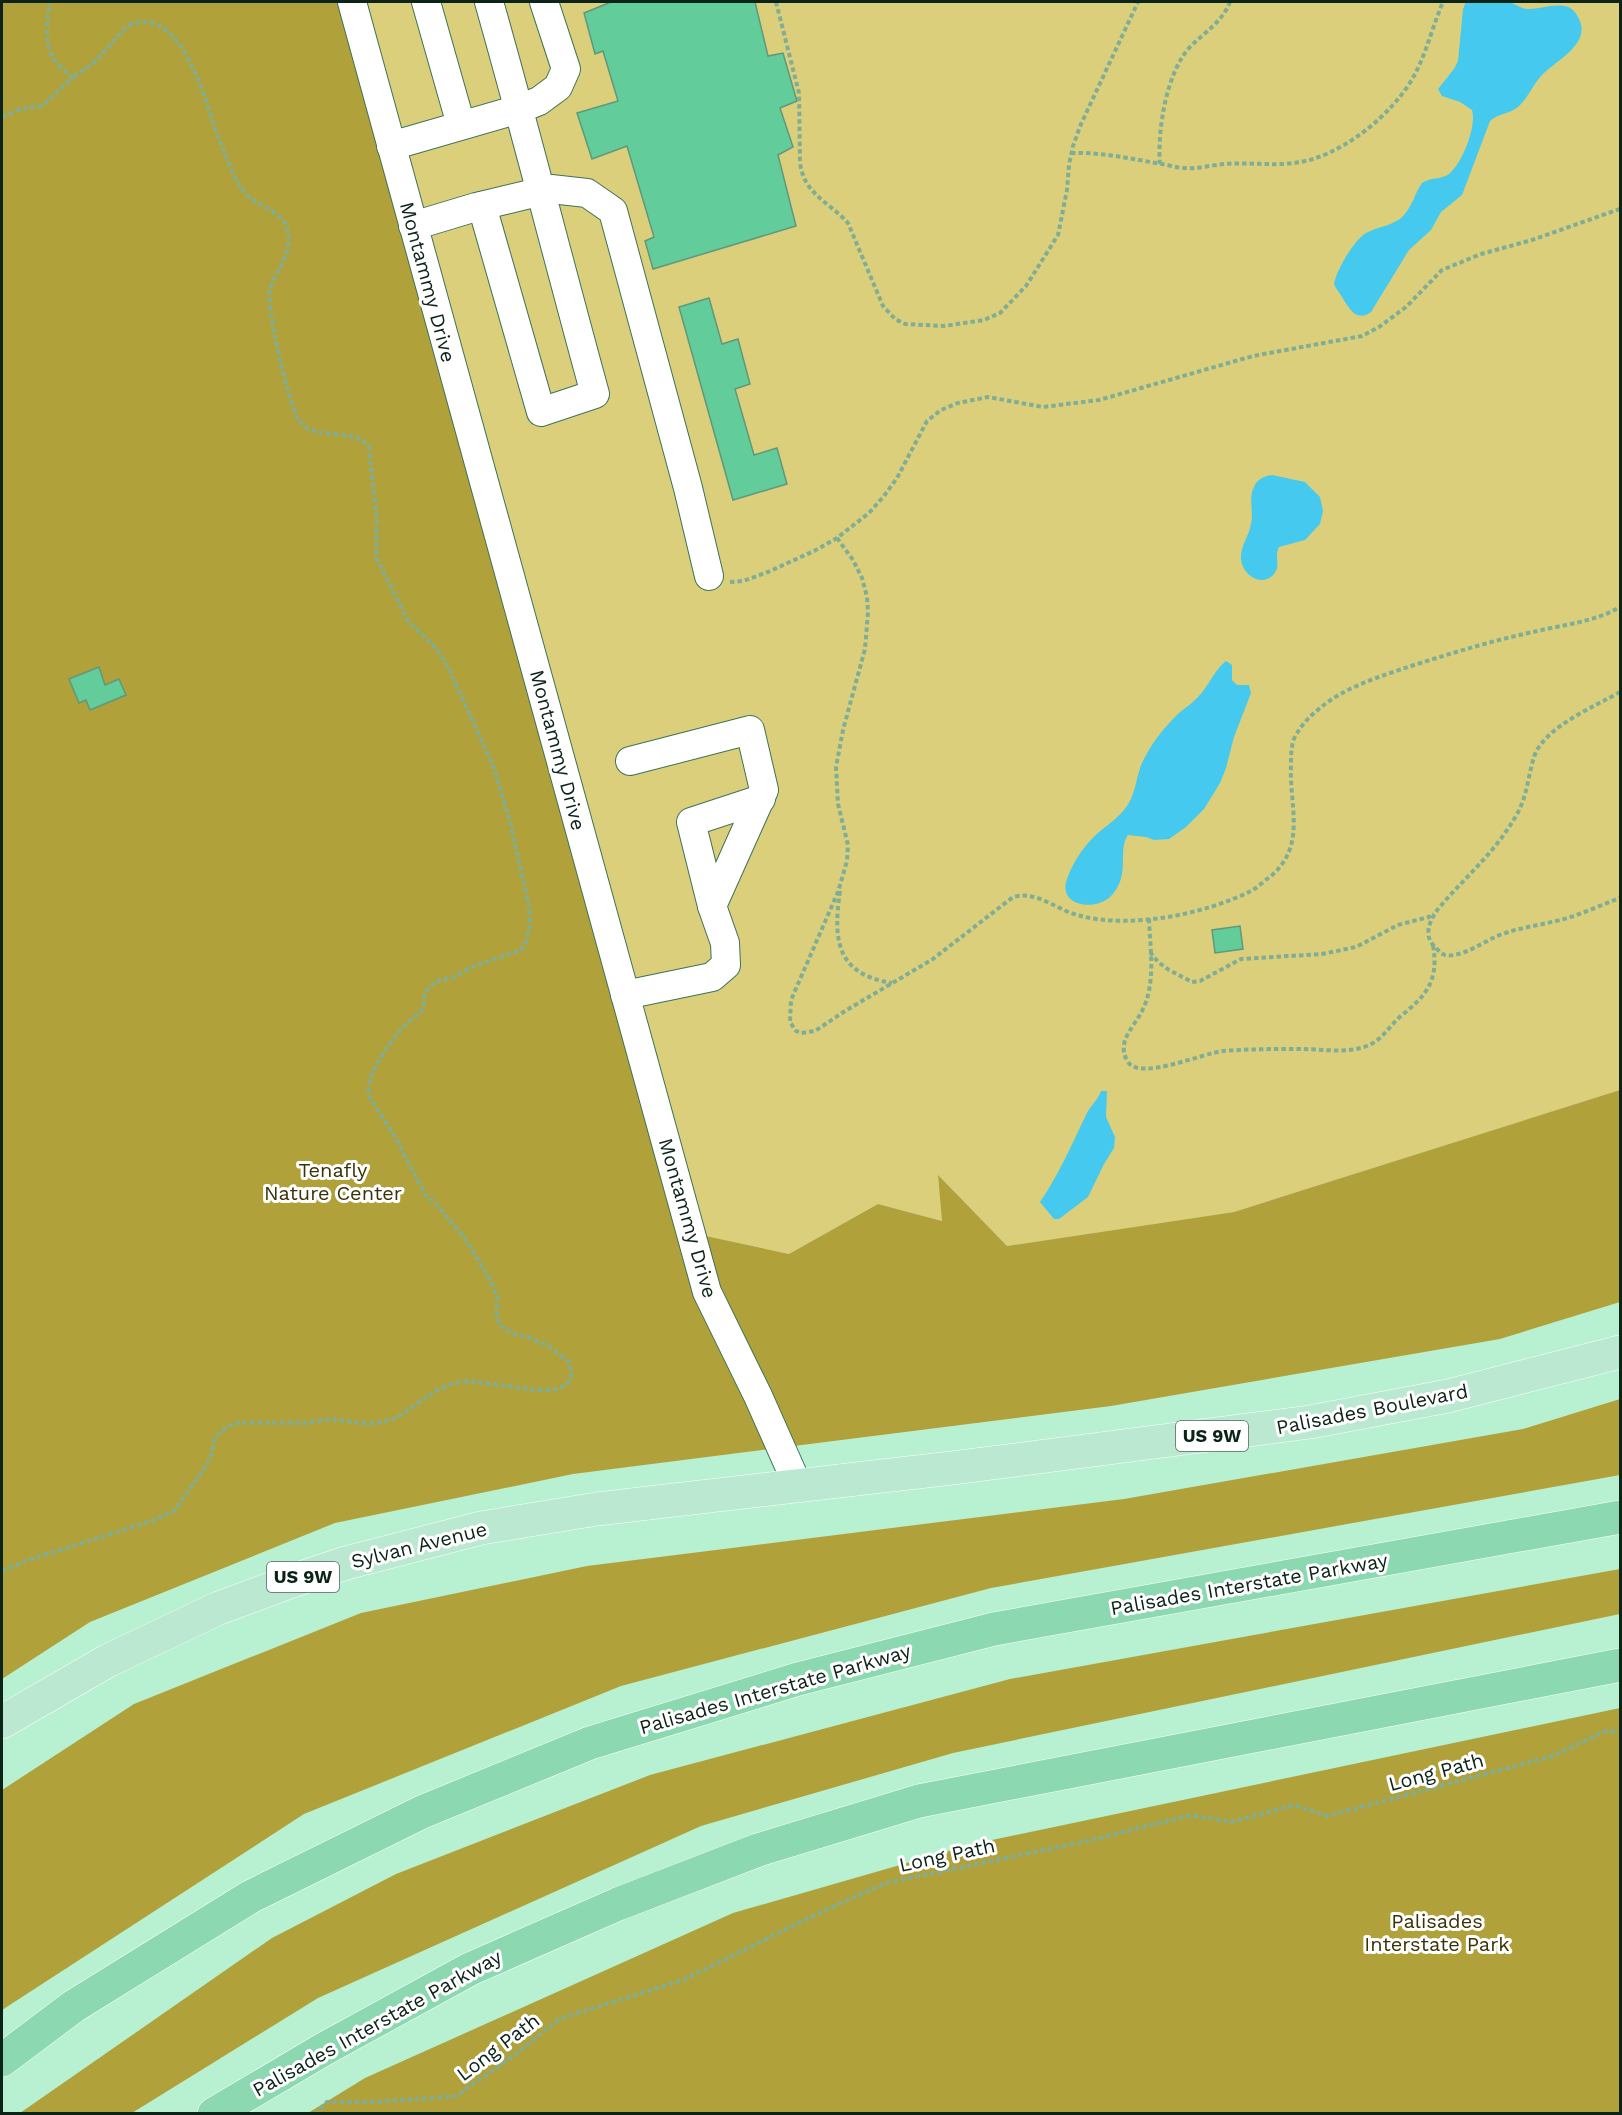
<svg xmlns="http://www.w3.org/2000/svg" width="1622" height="2115" viewBox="0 0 1622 2115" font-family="'Work Sans',sans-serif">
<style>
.green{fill:#dbcf7c}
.forest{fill:#b1a13a}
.water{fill:#45c9ee}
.building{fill:#62cc9a;stroke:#60987b;stroke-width:1.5}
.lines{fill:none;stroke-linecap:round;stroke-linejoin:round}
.minor-casing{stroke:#3c7358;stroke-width:30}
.major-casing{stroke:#fff;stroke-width:34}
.highway-casing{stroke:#fff;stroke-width:34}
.path{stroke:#80ae95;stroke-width:4;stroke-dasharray:4.5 3;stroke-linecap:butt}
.minor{stroke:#fff;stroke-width:28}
.major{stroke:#bae8d0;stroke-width:33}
.highway{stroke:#8cd8b1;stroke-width:33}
.labels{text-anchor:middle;stroke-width:6;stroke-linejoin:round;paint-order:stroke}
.shield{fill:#fff;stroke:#55655d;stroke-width:1.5}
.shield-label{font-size:18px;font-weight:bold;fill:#0c2318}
.street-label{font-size:20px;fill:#0c2318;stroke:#fff}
.park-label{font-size:20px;fill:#393306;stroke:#fff}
</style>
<rect width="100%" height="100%" fill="#b7f1d1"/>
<!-- green -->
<path class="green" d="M352 2H1620V1090L1234 1212 1007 1246 938 1176 943 1221 878 1204 789 1254 692 1233Z"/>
<!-- forest -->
<g class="forest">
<path d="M2 2H352L692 1233 789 1254 878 1204 942 1221 938 1175 1007 1246 1234 1212 1620 1090V1302L1500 1339 1111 1406 573 1474 335 1523 90 1622 2 1679Z"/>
<path d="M1620 1399V1475L991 1588 621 1686 304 1814 2 2010V1790L134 1704 361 1613 587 1566 1124 1499 1523 1429Z"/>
<path d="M1620 1569V1614L953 1753 701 1826 318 1998 132 2113H20L272 1938 396 1874 650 1775 1010 1679Z"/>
<path d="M1620 1708V2113H308L365 2078 733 1913 973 1844Z"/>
</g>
<!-- water -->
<g class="water">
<path d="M1466 2C1479 1 1494 0 1507 2 1514 2 1520 9 1528 9 1540 9 1552 4 1564 6 1571 7 1575 11 1578 17 1593 43 1557 60 1543 74 1533 84 1529 97 1518 107 1510 114 1498 113 1490 121L1462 195 1441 212 1431 230 1409 250 1371 312C1356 323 1349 308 1342 297 1339 292 1336 289 1334 284 1336 271 1354 240 1366 233 1377 227 1390 226 1400 219 1412 209 1414 194 1422 183 1430 177 1441 180 1449 174 1462 164 1477 126 1472 110L1460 102 1442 96 1438 89 1454 69 1458 61 1463 9Z"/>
<path d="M1272 475 1305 482 1320 497 1323 511 1320 524 1305 540 1279 547C1274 556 1281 566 1274 574 1262 588 1242 575 1241 559 1240 547 1249 536 1251 524 1254 512 1248 498 1254 487 1257 479 1264 476 1272 475Z"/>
<path d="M1226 661 1232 665V680L1237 685H1249L1251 693 1234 737 1226 768 1220 783 1204 809 1186 827 1169 839 1154 840 1146 837 1128 835C1117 850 1131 874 1112 895 1097 912 1057 907 1067 879 1074 859 1088 840 1104 828 1113 821 1121 815 1127 806 1136 793 1136 777 1142 763 1150 746 1161 731 1174 718 1181 710 1191 705 1198 697 1209 686 1214 670 1226 661Z"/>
<path d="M1101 1091H1107L1106 1117 1115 1137 1114 1148 1104 1164 1088 1197 1059 1219H1054L1040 1202C1058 1176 1072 1144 1086 1115 1090 1106 1098 1100 1101 1091Z"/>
</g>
<!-- building -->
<g class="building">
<path d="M611 2H755L768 56 783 53 797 101 780 108 793 147 778 155 796 226 653 269 645 241 654 237 627 146 592 159 577 113 618 101 603 51 595 54 584 13Z"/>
<path d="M709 298 722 344 738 339 750 384 735 389 754 455 777 448 787 484 733 500 679 307Z"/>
<path d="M99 667 105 685 119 679 126 695 90 710 86 700 79 703 69 679Z"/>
<path d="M1240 926 1243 949 1215 953 1212 930Z"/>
</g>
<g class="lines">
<defs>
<g id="minor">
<path d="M352 2 707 1292 758 1396 798 1486"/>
<path d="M426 2 461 125"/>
<path d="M391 146 519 109 539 101 558 87 566 69 544 2"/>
<path d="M482 206 541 412 595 394C559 263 526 132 489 2"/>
<path d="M413 226 476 207 551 189 587 193 613 211 688 488 709 576"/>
<path d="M712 906 691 822 761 799"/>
<path d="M625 995 712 977 726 965 725 943 712 906 764 790 750 730 630 761"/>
</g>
<path id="major" d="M2 1722 109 1660 219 1608 292 1581 346 1563 481 1528 597 1509 952 1468 1310 1422 1448 1396 1620 1352"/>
<g id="highway">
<path d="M2 2060 74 2006 250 1897 422 1812 590 1743 798 1679 994 1629 1620 1517"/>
<path d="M214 2114 324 2049 470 1969 618 1904 758 1850 919 1801 1620 1665"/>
</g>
</defs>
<!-- minor casing -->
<use href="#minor" class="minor-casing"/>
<!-- major casing -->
<use href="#major" class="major-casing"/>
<!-- highway casing -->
<use href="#highway" class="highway-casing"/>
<!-- path -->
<g class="path">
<path d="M776 2 799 93 800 163C804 194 829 202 848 223L883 306 895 319 905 324 944 326 984 320 1000 313 1026 286 1058 235 1067 190 1069 165 1073 146 1081 124 1138 2"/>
<path d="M2 117 21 109 42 106 72 78C66 71 56 64 52 56 44 40 47 18 50 2"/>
<path d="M1071 153C1102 152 1132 159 1162 164 1169 165 1177 168 1184 168 1198 169 1212 165 1225 164 1248 162 1271 166 1294 163 1340 158 1394 114 1415 74 1427 51 1433 25 1443 2"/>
<path d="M1160 164C1157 130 1167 70 1191 46 1206 31 1222 22 1230 2"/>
<path d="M837 538 853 560 862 578 867 597 868 612 865 649 843 730 836 767 838 804 848 845 847 861 838 892 791 1000 790 1022 796 1031 801 1033 815 1031 845 1011 933 959 1013 897C1038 890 1057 911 1081 916 1132 929 1206 914 1253 890 1259 886 1265 880 1271 876 1307 845 1289 806 1291 765 1291 756 1291 747 1294 739 1300 726 1310 716 1320 708 1345 687 1381 676 1411 666 1452 653 1491 641 1533 632 1561 625 1595 622 1620 607"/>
<path d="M730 582 743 581 768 572 814 551 837 538 869 513 884 496 897 478 927 421 941 410 958 403 988 397 1043 407 1099 400 1253 356 1362 336 1379 327 1406 307 1442 270 1481 254 1532 240 1620 209"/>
<path d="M1620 692C1594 707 1544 727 1534 757 1528 776 1527 797 1517 814 1496 852 1465 877 1438 909 1430 920 1423 935 1434 946 1437 949 1441 954 1445 955 1459 958 1481 944 1493 938 1514 928 1537 926 1560 920 1580 915 1601 905 1620 898"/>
<path d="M840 891C833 940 836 974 892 983"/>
<path d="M1149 919C1150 948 1156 982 1143 1009 1135 1027 1115 1041 1128 1062 1140 1081 1203 1053 1223 1051 1249 1049 1275 1049 1301 1049 1324 1049 1352 1055 1373 1043 1385 1036 1391 1024 1402 1015 1427 995 1439 980 1433 945"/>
<path d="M1150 952 1158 962 1169 970 1192 982 1200 981 1241 959 1322 954 1356 947 1398 925 1429 917 1433 913"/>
<path d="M2 1571 28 1560 152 1521 175 1510 204 1469 211 1456 214 1441 220 1432 234 1423H305L331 1419 367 1424 383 1422 398 1417 437 1390 454 1383 466 1381C480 1383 494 1384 508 1386 527 1389 585 1401 568 1361L547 1345 530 1338 511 1333 500 1325 497 1318V1297L491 1281 464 1237 436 1204 425 1194 395 1137 370 1098C362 1079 390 1043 402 1028 408 1021 417 1016 423 1009L425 992 436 981 451 978 472 967 521 950 526 942 530 923 529 906 510 822 494 768 449 669 437 649 408 621 376 557 377 523 369 447C354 425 311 444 297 417 288 399 265 305 270 288 277 269 294 252 287 228 284 213 256 205 246 194 239 186 234 176 230 166 226 156 222 146 218 137 206 104 182 0 127 26L95 62 72 78"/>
<path d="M315 2114 327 2102H374L456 2096 516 2054 559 2019 683 1980 821 1912 886 1883 1087 1841 1191 1815 1231 1822 1294 1805 1327 1816 1553 1756 1605 1731 1620 1732"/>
</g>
<!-- minor -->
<use href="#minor" class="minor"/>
<!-- major -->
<use href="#major" class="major"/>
<!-- highway -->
<use href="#highway" class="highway"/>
</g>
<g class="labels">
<!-- shield labels -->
<g class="shield">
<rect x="1176" y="1421" width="72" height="30" rx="4.5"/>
<rect x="267" y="1562" width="72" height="30" rx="4.5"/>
</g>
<g class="shield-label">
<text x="1212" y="1442">US 9W</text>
<text x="303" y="1583">US 9W</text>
</g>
<!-- street labels -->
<g class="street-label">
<text transform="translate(428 282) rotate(75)" y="7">Montammy Drive</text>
<text transform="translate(558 750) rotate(75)" y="7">Montammy Drive</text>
<text transform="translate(688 1218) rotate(74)" y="7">Montammy Drive</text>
<text transform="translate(1372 1409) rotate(-11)" y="7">Palisades Boulevard</text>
<text transform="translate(419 1545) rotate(-14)" y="7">Sylvan Avenue</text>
<text transform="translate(1249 1584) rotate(-10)" y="7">Palisades Interstate Parkway</text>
<text transform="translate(775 1689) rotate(-16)" y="7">Palisades Interstate Parkway</text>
<text transform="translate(1436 1772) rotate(-15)" y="7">Long Path</text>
<text transform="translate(947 1855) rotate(-12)" y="7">Long Path</text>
<text transform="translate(377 2023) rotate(-29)" y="7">Palisades Interstate Parkway</text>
<text transform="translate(498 2047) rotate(-37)" y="7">Long Path</text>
</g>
<!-- park labels -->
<g class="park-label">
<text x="333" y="1177">Tenafly<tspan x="333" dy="23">Nature Center</tspan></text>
<text x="1437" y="1928">Palisades<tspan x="1437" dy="23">Interstate Park</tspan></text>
</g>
</g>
<!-- border -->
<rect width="1622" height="2115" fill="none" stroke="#0c2318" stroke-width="6"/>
</svg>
